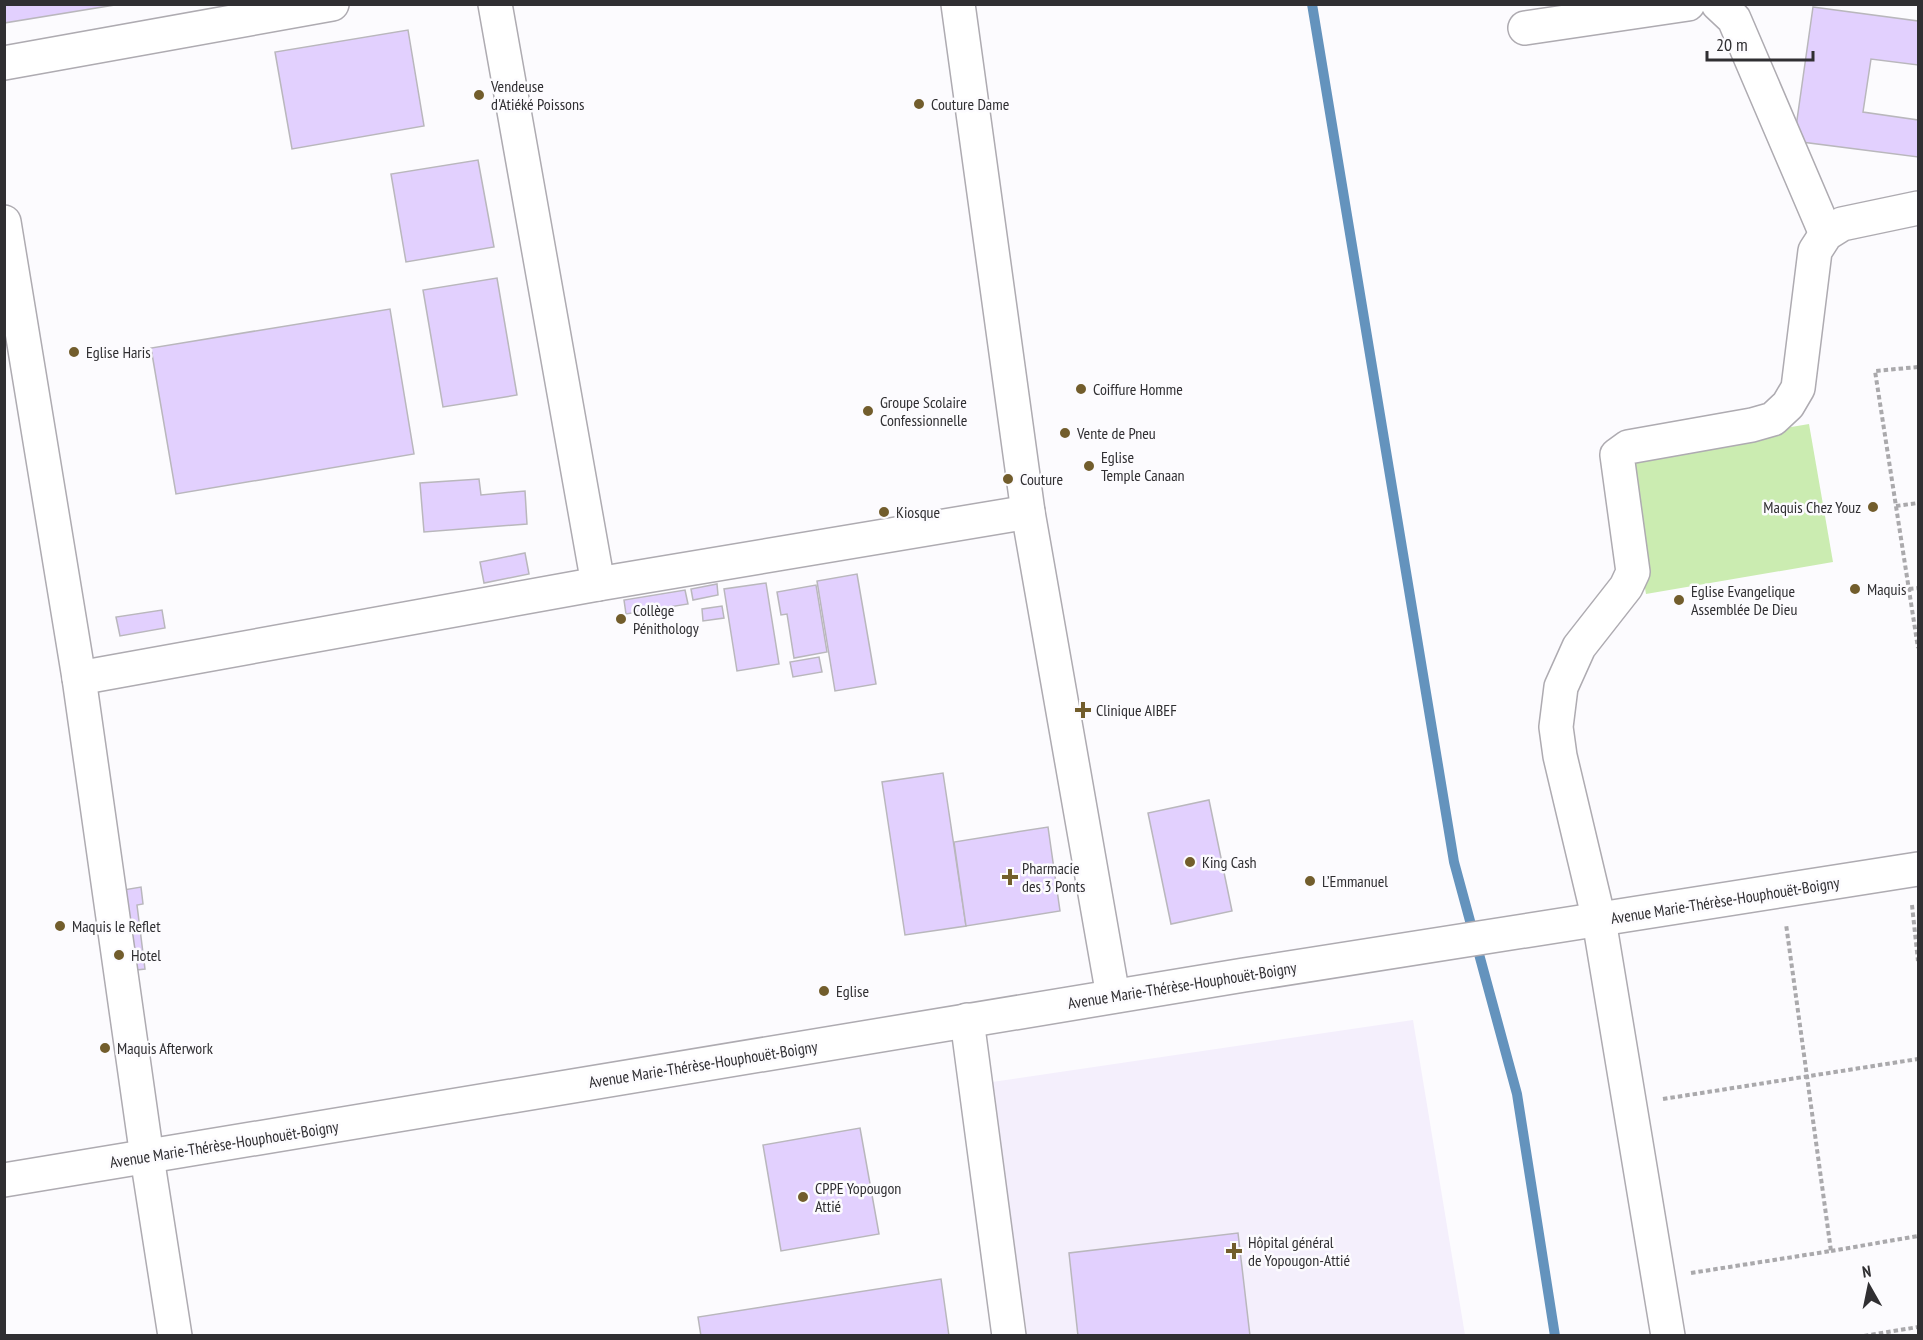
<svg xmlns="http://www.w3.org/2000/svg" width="1923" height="1340" viewBox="0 0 1923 1340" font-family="'PT Sans Narrow',sans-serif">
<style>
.built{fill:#f4effc}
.green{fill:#cbecb1}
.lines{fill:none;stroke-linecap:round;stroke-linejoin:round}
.stream{stroke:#6493bd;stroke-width:10}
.building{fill:#e2d0fe;stroke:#b9b7bc;stroke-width:1.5}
.minor-casing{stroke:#aeabb1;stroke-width:36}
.path{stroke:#aaa9ac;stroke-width:4;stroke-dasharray:4.5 3;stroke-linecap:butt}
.minor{stroke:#fff;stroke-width:33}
.poi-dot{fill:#725d2c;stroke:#fcfbfe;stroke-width:2}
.labels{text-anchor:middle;stroke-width:5;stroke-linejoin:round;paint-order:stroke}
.poi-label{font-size:16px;fill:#302f32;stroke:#fcfbfe;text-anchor:start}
.street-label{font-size:16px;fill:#302f32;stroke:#fcfbfe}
</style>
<rect width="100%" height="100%" fill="#fcfbfe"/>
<!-- built -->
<path class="built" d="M1413 1020 1465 1335H1027L992 1082Z"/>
<!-- green -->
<path class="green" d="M1809 424 1833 562 1646 594 1622 456Z"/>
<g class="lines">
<!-- stream -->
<path class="stream" d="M1312 4 1454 862 1517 1094 1555 1336"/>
</g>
<!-- building -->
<g class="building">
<path d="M4 4H121L4 23Z"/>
<path d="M1813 7 1918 21V65L1871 59 1863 112 1918 120V157L1794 141Z"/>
<path d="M408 30 424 126 292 149 275 52Z"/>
<path d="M478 160 494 247 406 262 391 174Z"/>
<path d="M497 278 517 395 443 407 423 290Z"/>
<path d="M390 309 414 454 176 494 151 348Z"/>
<path d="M479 479 481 495 525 491 527 524 424 532 420 483Z"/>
<path d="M525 553 529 574 484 583 480 562Z"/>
<path d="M857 574 876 684 835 691 817 581Z"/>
<path d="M766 583 779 664 737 671 724 589Z"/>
<path d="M717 584 718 595 693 600 691 589Z"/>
<path d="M816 585 827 652 794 658 787 614 781 615 777 592Z"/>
<path d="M685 590 688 604 626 614 624 600Z"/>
<path d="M722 606 724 618 703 621 702 609Z"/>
<path d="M162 610 165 628 120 636 116 617Z"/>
<path d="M819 657 822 672 793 677 790 662Z"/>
<path d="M943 773 966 926 905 935 882 782Z"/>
<path d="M1209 800 1232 911 1171 924 1148 813Z"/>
<path d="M1048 827 1060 911 966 926 954 842Z"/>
<path d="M141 887 143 904 137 905 145 969 128 971 117 891Z"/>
<path d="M860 1128 879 1234 781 1251 763 1145Z"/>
<path d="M1238 1233 1250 1336H1078L1069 1253Z"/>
<path d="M941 1279 949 1336H701L698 1317Z"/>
</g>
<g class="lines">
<defs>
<g id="minor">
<path d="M495 4 598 584"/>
<path d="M958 4 1028 512 1113 996"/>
<path d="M1718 4 1734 19 1826 234"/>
<path d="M1525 28 1688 4"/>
<path d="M4 63 332 4"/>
<path d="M4 222 79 678 147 1157 175 1336"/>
<path d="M79 678 598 584 1028 512"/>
<path d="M967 1020 1009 1336"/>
<path d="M4 1180 1244 975 1918 869"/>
<path d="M1668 1336 1599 920 1560 756 1556 727 1561 687 1579 647 1626 587 1633 572 1617 455 1628 447 1752 425 1773 419 1788 405 1798 388 1815 251 1826 234 1842 224 1918 208"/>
</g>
</defs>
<!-- minor casing -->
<use href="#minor" class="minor-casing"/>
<!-- path -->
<g class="path">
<path d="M1918 367 1875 371 1918 648"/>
<path d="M1896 506 1918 503"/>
<path d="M1909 589 1918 588"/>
<path d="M1912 905 1918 961"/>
<path d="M1663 1099 1918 1059"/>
<path d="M1831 1251 1918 1236"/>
<path d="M1691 1273 1831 1251 1786 924"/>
<path d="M1864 1336 1918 1327"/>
</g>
<!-- minor -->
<use href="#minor" class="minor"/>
</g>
<!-- markers -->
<g class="poi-dot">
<circle cx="479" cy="95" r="6"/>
<circle cx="919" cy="104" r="6"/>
<circle cx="74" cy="352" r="6"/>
<circle cx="1081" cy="389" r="6"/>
<circle cx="868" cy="411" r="6"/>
<circle cx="1065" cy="433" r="6"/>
<circle cx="1089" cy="466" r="6"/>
<circle cx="1008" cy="479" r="6"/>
<circle cx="1873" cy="507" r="6"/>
<circle cx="884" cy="512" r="6"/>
<circle cx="1855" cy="589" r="6"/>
<circle cx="1679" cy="600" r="6"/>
<circle cx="621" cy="619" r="6"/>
<path d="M1080 701h6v6h6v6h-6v6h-6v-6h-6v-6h6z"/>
<circle cx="1190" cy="862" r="6"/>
<path d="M1007 868h6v6h6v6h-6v6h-6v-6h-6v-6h6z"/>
<circle cx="1310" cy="881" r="6"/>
<circle cx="60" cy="926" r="6"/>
<circle cx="119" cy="955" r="6"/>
<circle cx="824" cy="991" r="6"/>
<circle cx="105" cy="1048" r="6"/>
<circle cx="803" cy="1197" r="6"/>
<path d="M1231 1242h6v6h6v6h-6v6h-6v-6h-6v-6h6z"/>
</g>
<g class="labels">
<!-- poi labels -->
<g class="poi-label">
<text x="491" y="92">Vendeuse<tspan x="491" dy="18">d'Atiéké Poissons</tspan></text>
<text x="931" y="110">Couture Dame</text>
<text x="86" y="358">Eglise Haris</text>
<text x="1093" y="395">Coiffure Homme</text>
<text x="880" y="408">Groupe Scolaire<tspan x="880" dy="18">Confessionnelle</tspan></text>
<text x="1077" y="439">Vente de Pneu</text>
<text x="1101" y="463">Eglise<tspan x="1101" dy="18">Temple Canaan</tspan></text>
<text x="1020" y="485">Couture</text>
<text x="1861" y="513" text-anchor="end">Maquis Chez Youz</text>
<text x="896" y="518">Kiosque</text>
<text x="1867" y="595">Maquis</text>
<text x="1691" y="597">Eglise Evangelique<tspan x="1691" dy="18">Assemblée De Dieu</tspan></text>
<text x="633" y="616">Collège<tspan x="633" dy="18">Pénithology</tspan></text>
<text x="1096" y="716">Clinique AIBEF</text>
<text x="1202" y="868">King Cash</text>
<text x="1022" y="874">Pharmacie<tspan x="1022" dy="18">des 3 Ponts</tspan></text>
<text x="1322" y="887">L’Emmanuel</text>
<text x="72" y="932">Maquis le Reflet</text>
<text x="131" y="961">Hotel</text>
<text x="836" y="997">Eglise</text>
<text x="117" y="1054">Maquis Afterwork</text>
<text x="815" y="1194">CPPE Yopougon<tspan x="815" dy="18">Attié</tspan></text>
<text x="1248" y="1248">Hôpital général<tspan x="1248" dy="18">de Yopougon-Attié</tspan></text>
</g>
<!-- street labels -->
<g class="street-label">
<text transform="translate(1725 900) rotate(-9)" y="6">Avenue Marie-Thérèse-Houphouët-Boigny</text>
<text transform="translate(1182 985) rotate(-9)" y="6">Avenue Marie-Thérèse-Houphouët-Boigny</text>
<text transform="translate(703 1064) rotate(-9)" y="6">Avenue Marie-Thérèse-Houphouët-Boigny</text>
<text transform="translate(224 1144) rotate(-9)" y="6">Avenue Marie-Thérèse-Houphouët-Boigny</text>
</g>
</g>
<!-- border -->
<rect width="1923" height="1340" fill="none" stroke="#302f32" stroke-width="12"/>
<!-- north arrow -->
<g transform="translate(1869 1286) rotate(351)" stroke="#fcfbfe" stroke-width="4.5" paint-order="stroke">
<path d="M0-4.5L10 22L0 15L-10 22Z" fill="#302f32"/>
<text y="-9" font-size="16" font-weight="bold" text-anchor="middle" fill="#302f32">N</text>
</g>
<!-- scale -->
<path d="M1707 51v9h106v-9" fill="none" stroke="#302f32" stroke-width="3"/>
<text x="1716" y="51" font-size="18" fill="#302f32" stroke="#fcfbfe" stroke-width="4.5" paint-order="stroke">20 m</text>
</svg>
